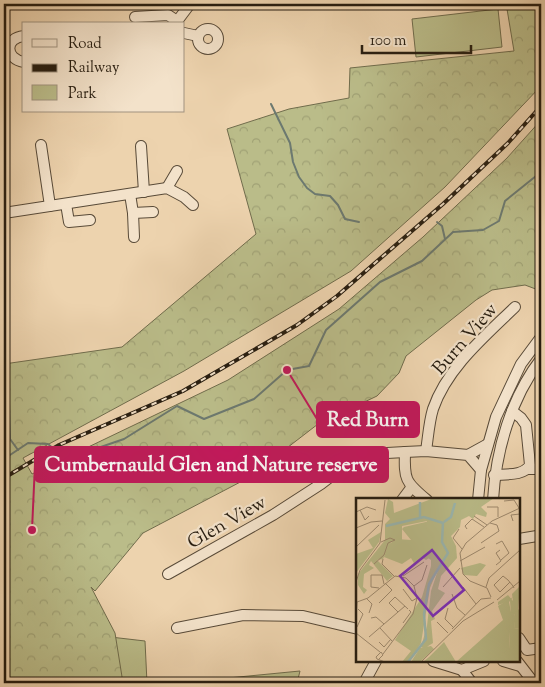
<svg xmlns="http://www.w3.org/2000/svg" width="545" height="687" viewBox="0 0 545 687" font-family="'Sorts Mill Goudy',serif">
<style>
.green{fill:#babc89;stroke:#706c4c}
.forest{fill:url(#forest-crowns);stroke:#706c4c}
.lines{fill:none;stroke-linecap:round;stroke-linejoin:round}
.stream{stroke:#6c7970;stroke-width:2}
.minor-casing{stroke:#584a38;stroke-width:12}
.minor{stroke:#f3e2ca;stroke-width:10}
.rail-casing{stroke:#271d10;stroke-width:4}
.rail{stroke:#f3e2ca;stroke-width:2;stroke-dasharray:5.5;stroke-linecap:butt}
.labels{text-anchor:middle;stroke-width:4.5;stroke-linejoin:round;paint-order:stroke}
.street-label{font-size:19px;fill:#271d10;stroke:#f3e2ca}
.inset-river{fill:none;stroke:#9ab7b0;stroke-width:2.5}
.inset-road{fill:none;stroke:#9e8a6f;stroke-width:1}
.view{fill:#7b2cbf;fill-opacity:0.15;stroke:#7b2cbf;stroke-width:2.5}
.inset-edge{fill:none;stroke:#271d10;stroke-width:2.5}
.leader{fill:none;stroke:#c2185b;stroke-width:2}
.callout-dot{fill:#c2185b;stroke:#f3e2ca;stroke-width:2}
.callout{fill:#c2185b;stroke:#c2185b;stroke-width:2}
.callout-label{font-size:20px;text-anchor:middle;font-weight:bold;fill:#fff}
</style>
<defs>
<pattern id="forest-crowns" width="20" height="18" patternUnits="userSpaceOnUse" patternTransform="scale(1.25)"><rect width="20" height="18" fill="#babc89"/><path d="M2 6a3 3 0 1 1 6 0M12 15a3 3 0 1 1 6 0" fill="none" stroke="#a0a175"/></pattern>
</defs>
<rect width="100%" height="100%" fill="#edd3ae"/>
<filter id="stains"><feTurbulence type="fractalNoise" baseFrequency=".004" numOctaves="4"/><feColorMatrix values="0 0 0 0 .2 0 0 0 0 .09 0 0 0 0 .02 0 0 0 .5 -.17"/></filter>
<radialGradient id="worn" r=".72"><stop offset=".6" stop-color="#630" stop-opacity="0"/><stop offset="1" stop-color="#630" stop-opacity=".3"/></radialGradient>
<!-- green -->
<g class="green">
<path d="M498 9 502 47 416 57 412 19Z"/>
<path d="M4 627 50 630 145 641 147 683H4Z"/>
<path d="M300 671 297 683H177Z"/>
</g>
<!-- forest -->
<path class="forest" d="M537 4H541V86L445 187 351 271 184 371 23 458 32 474 228 380 339 309 423 237 507 158 541 120V291L525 285 492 290 476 300 406 356 399 373 377 396 318 424 248 478 143 533 95 591 91 587 115 633 123 683H4V364L122 347 256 234 227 129 289 109 349 98 350 68 514 51 507 9 538 6Z"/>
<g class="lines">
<!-- stream -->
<g class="stream">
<path d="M271 104 290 143 293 162 299 177 307 188 315 194 330 196 338 205 345 219 359 222"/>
<path d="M437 222 442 226 445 239"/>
<path d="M4 395 9 404 10 439 18 450"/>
<path d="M4 459 28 443 48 444 66 459 124 439 177 406 204 419 254 399 287 370 309 366 326 330 380 282 422 261 453 232 483 230 499 221 505 201 541 172"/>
</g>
<defs>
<g id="minor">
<path d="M135 17 168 15 177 21"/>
<path d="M175 24 190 4"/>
<circle cx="208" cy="39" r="10"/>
<path d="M184 33 198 36"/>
<path d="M24 36C4 38 5 59 24 62"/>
<path d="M41 145 50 206"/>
<path d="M141 146 144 192"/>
<path d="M167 188 177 171"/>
<path d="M130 194 133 213 153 212"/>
<path d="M66 204 69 222 90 220"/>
<path d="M4 213 167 188 184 197 193 205"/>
<path d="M133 213 134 237"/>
<path d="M426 451C428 438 429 422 433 409 447 368 484 337 515 307"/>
<path d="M405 452C404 479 405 482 427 500"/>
<path d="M468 455 488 444"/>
<path d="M527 469H541"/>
<path d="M494 475C506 474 524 476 530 465L526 425 521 418 512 411"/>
<path d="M402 500 411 488"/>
<path d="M478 500 481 470 496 417 521 364 541 337"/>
<path d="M493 500C496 450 511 398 541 359"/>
<path d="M519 539 537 536"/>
<path d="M168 574 273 515 321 484 355 458 369 454 405 452 426 451 468 455 481 470"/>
<path d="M177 628 243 615 303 616 358 629"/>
<path d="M519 638 527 650 541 648"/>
<path d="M433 661 462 670 484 661"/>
<path d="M503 661 520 666"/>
<path d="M517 661 534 683"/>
<path d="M462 670 472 683"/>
<path d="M364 683 376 661"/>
</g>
</defs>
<!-- minor casing -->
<use href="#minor" class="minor-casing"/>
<!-- minor -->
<use href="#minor" class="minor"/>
<defs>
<path id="rail" d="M4 478 59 445 183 391 297 325 337 296 443 204 508 143 541 106"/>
</defs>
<!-- rail casing -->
<use href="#rail" class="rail-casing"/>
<!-- rail -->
<use href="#rail" class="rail"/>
</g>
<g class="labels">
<!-- street labels -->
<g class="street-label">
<text transform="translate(464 338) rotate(-49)" y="7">Burn View</text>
<text transform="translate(226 521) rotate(-30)" y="7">Glen View</text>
</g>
</g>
<!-- overview -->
<g transform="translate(356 498)">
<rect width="164" height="164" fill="#edd3ae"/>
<path d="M74 23 87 48 76 58 70 62 67 60 59 67 55 60 46 66 28 59 32 47 40 41 55 42 46 31 48 29ZM157 99 153 104 155 114 164 111V130L158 131 159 116 153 134 154 151 164 153V164H100L147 122 142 108Z" fill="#babc89"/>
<path d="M78 0H138L125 9 131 15 130 19 120 16 117 21 113 18 105 22 104 29 95 38 100 48 101 60 85 78 82 91 89 95 76 113 79 121 75 123 77 145 69 150 65 149 71 128 75 93 84 66 74 90 65 145 53 164H46L55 153 39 142 66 99 75 68V62L66 56 81 46 70 31 71 23 46 28V42L35 44 27 61 21 62 37 78 31 83 15 63 13 67 18 70 8 76 7 89 11 92 8 96 2 87V76L29 42V26L34 21 29 15 32 1 37 4 38 15ZM25 34 23 44 0 75V56L17 50 12 42ZM164 88 162 113 155 115 154 103 142 107V104L152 97 157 103 156 96ZM160 116 158 131 164 130V155L157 158 164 164H129L154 151 153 134 148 125ZM88 144 100 164H67L73 159ZM75 148 78 151 64 164H55L64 150Z" fill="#babc89"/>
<path d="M124 65 130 67 121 78 108 77 105 70Z" fill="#babc89"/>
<path class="inset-river" d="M64 20V4M88 24 95 19 99 5M30 28 68 19 87 25 86 44 92 55 73 86 68 116 70 141 52 164"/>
<path class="inset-road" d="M148 3 158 2 163 10M131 9H142V19M4 12 9 22 13 18M0 14 11 9 20 12M118 18 131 27M157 23 155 17 164 16M0 30 15 24 26 23M103 31 97 40 106 51M111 31 109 28 116 21 128 29M125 45 143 33 141 27 134 25M140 46 146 43 153 55 145 62M0 49 23 27M27 61 26 66 38 78M104 63 129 49M18 66 28 57 32 45 39 42 34 40 25 44M140 67 145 63 140 55 144 52M47 78 68 64M0 84 4 72 24 45 29 2M154 84 144 94 138 87 147 78 152 82 157 88 158 90M58 88 66 82 71 67M87 89 104 70M107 89 120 106M130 89 133 80 164 52M23 90 15 89V77H26L28 86M47 91 56 103 61 100M96 96 101 110 109 117M135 99 131 90 114 83 107 76 104 55 110 45 136 23 164 10M11 101 16 106 13 115M141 102 164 83M1 104 12 100 39 78 50 80 58 88 61 100 57 116 27 156M23 105 36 92 29 85M92 110 89 121 97 129M42 114 33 105 39 99 52 111M0 120 1 104M15 120 20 119 28 126M81 124 92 135M47 125 55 114 53 112M1 129 7 116 2 111M24 130 36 143M96 131 125 101 135 100M0 135 24 154M13 139 49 108M23 144 28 149 35 141M23 161 27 157 25 154 20 159 21 161 29 164M65 164 107 123 138 104"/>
<path class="view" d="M76 52 108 92 77 118 44 78Z"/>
<rect width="164" height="164" class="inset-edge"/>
</g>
<!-- callouts -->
<path class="leader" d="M287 370L317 419M32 530L35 464"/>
<g class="callout-dot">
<circle cx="287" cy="370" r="5"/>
<circle cx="32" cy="530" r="5"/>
</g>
<g class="callout">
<rect x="317" y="402" width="102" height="35" rx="5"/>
<rect x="35" y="447" width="353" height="35" rx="5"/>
</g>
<g class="callout-label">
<text x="368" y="426">Red Burn</text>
<text x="211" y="471">Cumbernauld Glen and Nature reserve</text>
</g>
<!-- margin -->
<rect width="545" height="687" fill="none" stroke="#edd3ae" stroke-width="20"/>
<rect x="5" y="5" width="535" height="677" fill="none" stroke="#271d10" stroke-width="2.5"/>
<rect x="10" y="10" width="525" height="667" fill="none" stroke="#271d10"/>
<!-- legend -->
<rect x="22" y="22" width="162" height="90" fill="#f3e2ca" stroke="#a19380"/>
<rect x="32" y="39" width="25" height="8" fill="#f3e2ca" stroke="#a19380"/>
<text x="68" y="48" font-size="15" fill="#271d10">Road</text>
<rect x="32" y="64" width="25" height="8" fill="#271d10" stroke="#a19380"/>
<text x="68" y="72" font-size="15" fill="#271d10">Railway</text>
<rect x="32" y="85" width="25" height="15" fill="#babc89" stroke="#a19380"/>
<text x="68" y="98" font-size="15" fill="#271d10">Park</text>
<!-- scale -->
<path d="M362 45v8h109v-8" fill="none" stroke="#271d10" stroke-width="2.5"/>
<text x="370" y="45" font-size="15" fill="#271d10" stroke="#f3e2ca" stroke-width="4" paint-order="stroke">100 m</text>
<rect width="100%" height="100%" filter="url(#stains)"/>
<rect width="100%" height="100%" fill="url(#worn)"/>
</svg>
